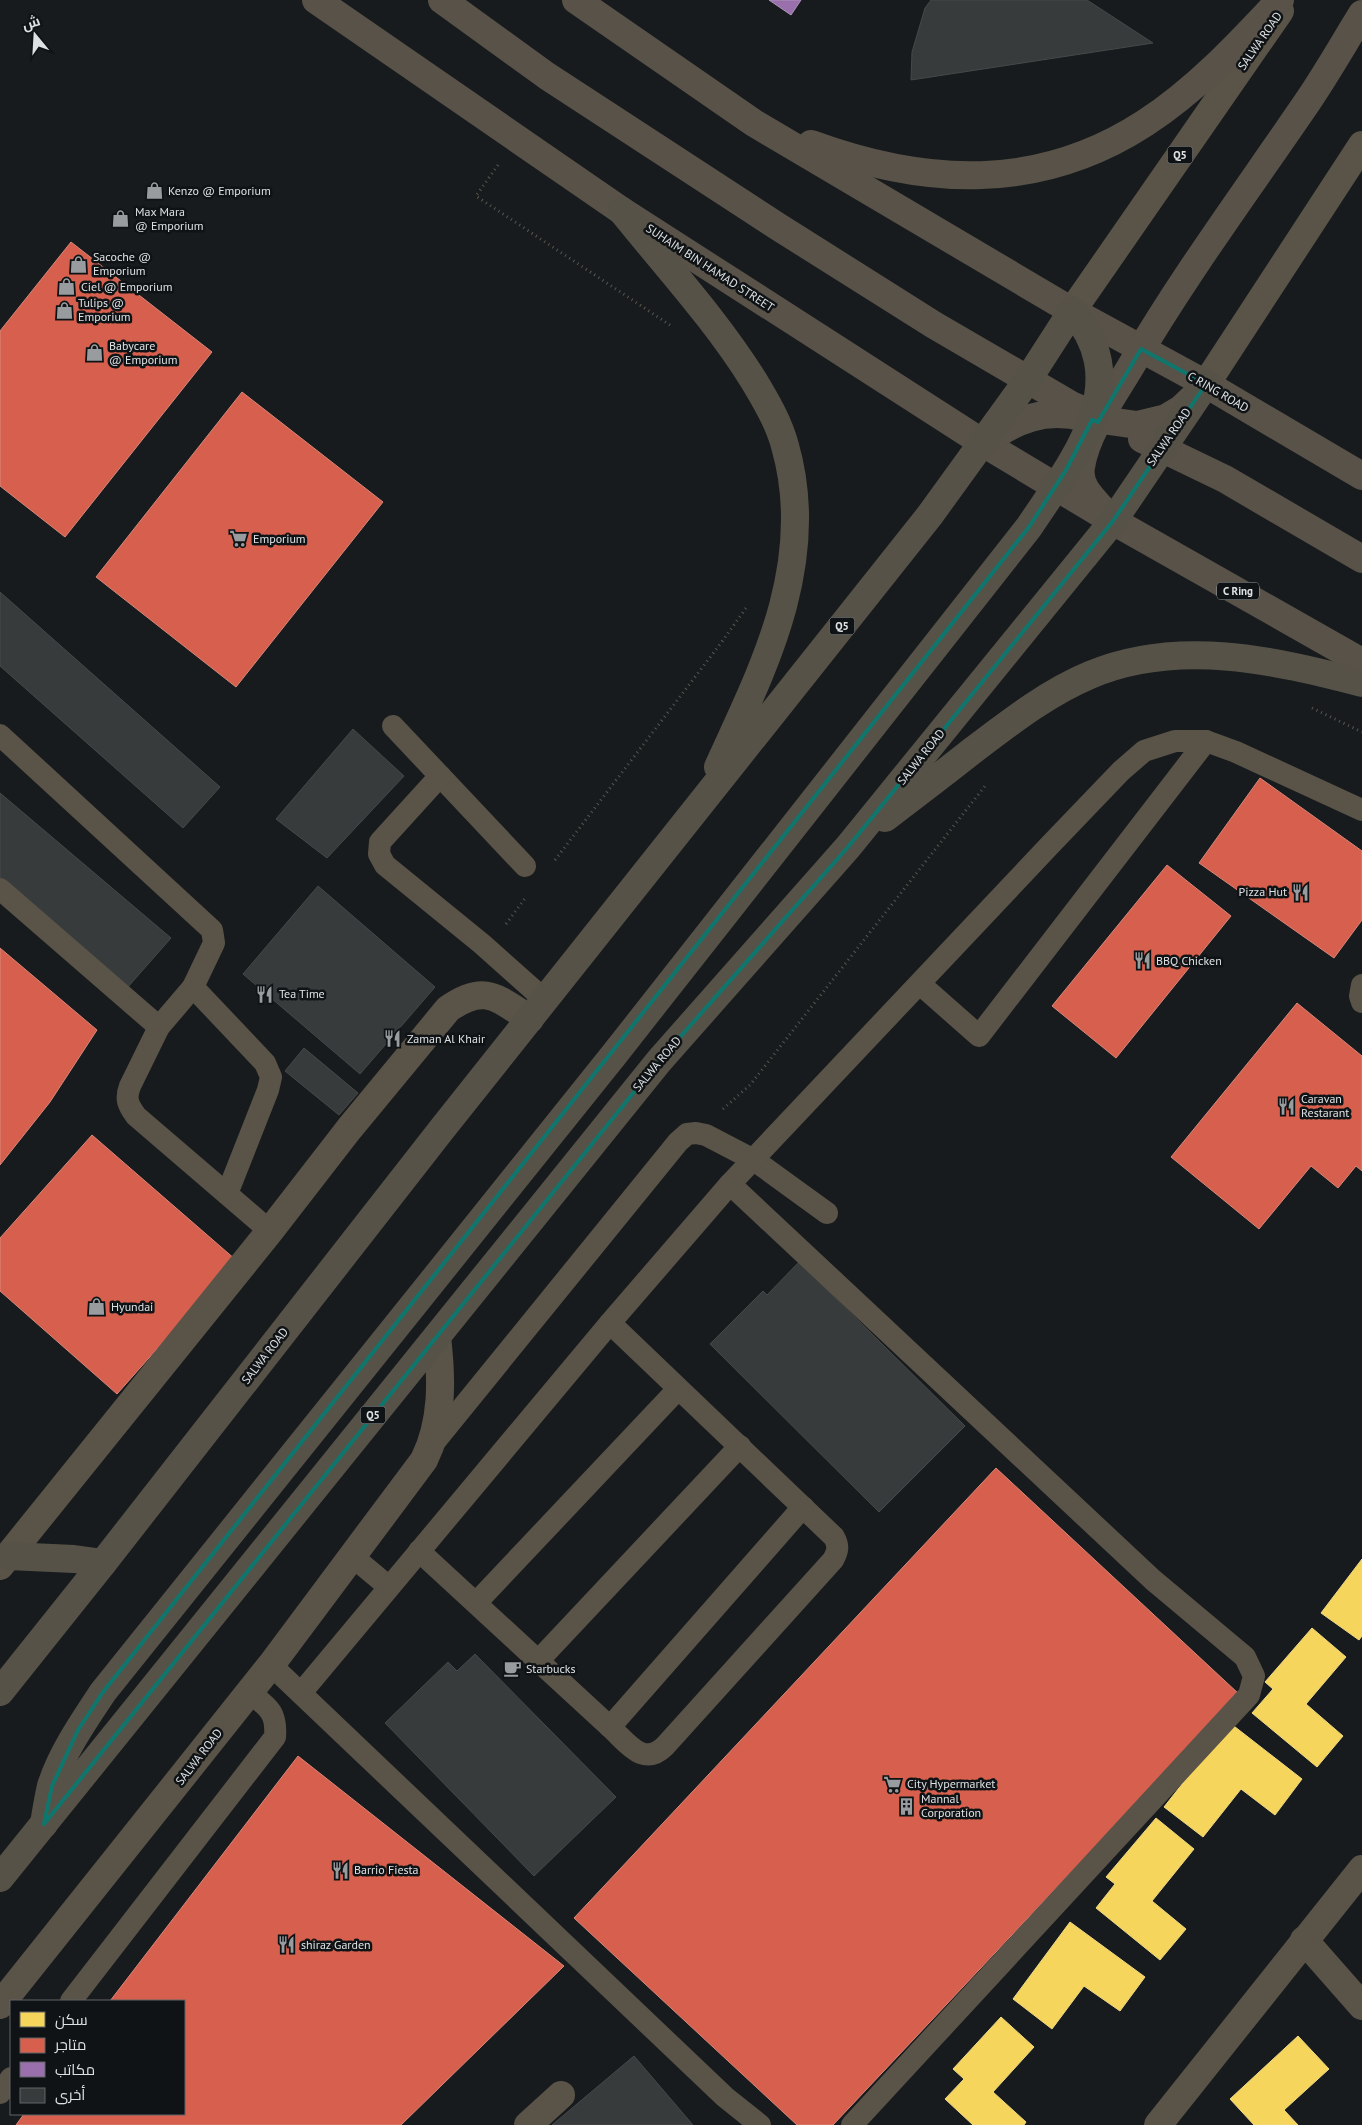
<svg xmlns="http://www.w3.org/2000/svg" width="1362" height="2125" viewBox="0 0 1362 2125" font-family="'PT Sans',Cairo,sans-serif">
<style>
.homes{fill:#f6d55c;stroke:#efd984}
.shops{fill:#d6604d;stroke:#d8877a}
.offices{fill:#9970ab;stroke:#ae92bc}
.building{fill:#383b3c;stroke:#464849}
.lines{fill:none;stroke-linecap:round;stroke-linejoin:round}
.path{stroke:#59564f;stroke-width:3;stroke-dasharray:1 4;stroke-linecap:butt}
.service{stroke:#595348;stroke-width:22}
.minor{stroke:#595348;stroke-width:28}
.primary{stroke:#595348;stroke-width:28}
.trunk{stroke:#585248;stroke-width:28}
.motorway{stroke:#575248;stroke-width:28}
.marked{fill:none;stroke:#0f766e;stroke-width:4;stroke-linejoin:round}
.labels{text-anchor:middle;stroke-width:5;stroke-linejoin:round;paint-order:stroke}
.shield{fill:#0f1315;stroke:#a0a3a5;stroke-width:1}
.shield-label{font-size:11px;font-weight:bold;fill:#dee1e3}
.street-label{font-size:12px;fill:#dee1e3;stroke:#0f1315}
.poi-label{font-size:12px;fill:#dee1e3;stroke:#0f1315;text-anchor:start}
</style>
<rect width="100%" height="100%" fill="#181b1d"/>
<!-- homes -->
<g class="homes">
<path d="M1362 1559V1636L1359 1640 1321 1613Z"/>
<path d="M1312 1628 1346 1657 1306 1704 1343 1736 1317 1767 1252 1713 1273 1689 1265 1682Z"/>
<path d="M1230 1723 1302 1779 1275 1815 1241 1789 1203 1837 1164 1807Z"/>
<path d="M1156 1818 1194 1849 1152 1901 1186 1929 1160 1960 1096 1908 1115 1884 1106 1877Z"/>
<path d="M1070 1922 1145 1977 1120 2011 1084 1986 1052 2029 1013 1999Z"/>
<path d="M1001 2017 1034 2047 993 2092 1026 2122 1024 2125H973L945 2099 964 2079 953 2069Z"/>
<path d="M1298 2036 1329 2069 1284 2110 1298 2125H1254L1230 2099Z"/>
</g>
<!-- shops -->
<g class="shops">
<path d="M71 242 212 352 65 537 0 486V331Z"/>
<path d="M242 392 383 502 236 687 96 577Z"/>
<path d="M1260 778 1362 851V920L1334 958 1199 863Z"/>
<path d="M1167 865 1231 916 1116 1058 1052 1006Z"/>
<path d="M0 948 97 1030 50 1102 0 1165Z"/>
<path d="M1297 1003 1362 1056V1171L1356 1166 1338 1188 1311 1166 1259 1229 1171 1157Z"/>
<path d="M92 1135 236 1260 117 1394 0 1291V1238Z"/>
<path d="M996 1468 1239 1694 833 2125H797L574 1918Z"/>
<path d="M298 1756 564 1966 401 2125H16L24 2114H184V2001H110Z"/>
</g>
<!-- offices -->
<path class="offices" d="M769 0H801L791 15Z"/>
<!-- building -->
<g class="building">
<path d="M931 0H1087L1153 43 911 80 912 52 925 8Z"/>
<path d="M0 592 220 787 183 828 0 666Z"/>
<path d="M353 729 404 776 327 858 276 819Z"/>
<path d="M0 793 171 938 127 988 0 879Z"/>
<path d="M318 886 435 987 360 1074 243 974Z"/>
<path d="M304 1048 358 1093 339 1115 285 1071Z"/>
<path d="M799 1262 965 1426 879 1512 710 1344 763 1291 767 1295Z"/>
<path d="M475 1654 616 1797 534 1876 385 1723 448 1662 457 1671Z"/>
<path d="M634 2056 693 2125H552Z"/>
</g>
<g class="lines">
<!-- path -->
<g class="path">
<path d="M498 165 476 196 670 325"/>
<path d="M1312 708 1362 732"/>
<path d="M555 860 721 643 746 608"/>
<path d="M506 924 526 897"/>
<path d="M723 1109 750 1085 985 786"/>
</g>
<!-- service -->
<g class="service">
<path d="M393 726 525 866"/>
<path d="M0 735 212 930 214 943 193 987 159 1027 130 1086C125 1099 128 1105 136 1116L270 1231"/>
<path d="M440 776 380 842 379 854 385 865 482 944 546 1001"/>
<path d="M0 889 159 1027"/>
<path d="M920 984 979 1036 1206 741"/>
<path d="M1362 985 1360 996 1362 1002"/>
<path d="M193 987 265 1063 271 1077 268 1090 227 1194"/>
<path d="M730 1184 1153 1580 1245 1657 1254 1676 1249 1695 852 2125"/>
<path d="M432 1445 678 1142 687 1134 696 1133 706 1135 754 1160 827 1213"/>
<path d="M419 1551 610 1727C627 1742 643 1768 665 1746L833 1560C838 1551 839 1546 834 1537L610 1323"/>
<path d="M353 1557 389 1587"/>
<path d="M476 1603 678 1389"/>
<path d="M538 1661 740 1446"/>
<path d="M271 1665 725 2097 760 2125"/>
<path d="M301 1693 610 1323 730 1184 1050 845 1121 771 1144 751 1175 741H1206L1236 752 1362 810"/>
<path d="M610 1727 803 1507"/>
<path d="M71 2001 275 1737C277 1712 268 1707 250 1693"/>
<path d="M0 2093 11 2078"/>
</g>
<!-- minor -->
<g class="minor">
<path d="M0 1566 270 1231 349 1129 448 1009C485 983 497 998 530 1019"/>
<path d="M1304 1940 1362 2006"/>
<path d="M0 2005 271 1665 424 1460C443 1422 442 1379 437 1337"/>
<path d="M528 2125 561 2095"/>
<path d="M1158 2125 1362 1869"/>
</g>
<!-- primary -->
<g class="primary">
<path d="M1072 311 1280 11"/>
<path d="M1206 384 1362 145"/>
</g>
<!-- trunk -->
<g class="trunk">
<path d="M316 0 622 211 983 443 1113 521 1362 662"/>
<path d="M442 0 547 76 777 226 934 325 1073 406 1109 421 1137 425 1166 418 1181 409 1196 395"/>
<path d="M576 0 754 123 1072 311 1206 384 1362 476"/>
<path d="M811 144C926 186 1039 192 1145 123 1196 90 1239 44 1280 0"/>
<path d="M1142 439 1225 479 1362 559"/>
<path d="M984 443C1015 420 1045 407 1085 418"/>
<path d="M1102 509C1091 497 1078 485 1081 467 1086 433 1114 395 1131 366 1185 274 1248 189 1308 101 1327 73 1344 43 1362 14"/>
</g>
<!-- motorway -->
<g class="motorway">
<path d="M622 211C667 267 716 320 754 381 766 401 779 423 785 446 800 498 797 553 783 606 768 662 742 714 718 767"/>
<path d="M885 818C914 796 943 774 972 751 1009 723 1047 693 1090 675 1177 638 1274 660 1362 683"/>
<path d="M8 1556 74 1559 103 1563"/>
<path d="M0 1692 103 1563 442 1129 930 515 1027 381 1072 311C1137 384 1072 462 1029 527L613 1056 103 1692C84 1721 62 1752 51 1786 48 1799 46 1812 44 1824"/>
<path d="M0 1878 659 1061 848 847 1113 521 1206 384"/>
</g>
</g>
<!-- marked area -->
<path class="marked" d="M1141 349 1206 384 1113 521 848 847 659 1061 44 1824 52 1786 78 1730 103 1692 1029 527 1066 470 1092 420 1098 422Z"/>
<!-- icons -->
<defs>
<symbol id="shop-bare" viewBox="-9 -9 18 18"><path d="M-5-2.5h2.3a2.7 3.5 0 0 1 5.4 0H5L5.5 6h-11ZM-1.5-2.5h3a1.5 2.3 0 0 0-3 0Z" fill="#999c9e" stroke="#0f1315" stroke-width="2.5" paint-order="stroke"/></symbol>
<symbol id="supermarket-bare" viewBox="-9 -9 18 18"><path d="M-6-5.5h2.5l.6 2H6L4.5 2H-2.5L-4.4-4H-6ZM-1.5 3.2a1.3 1.3 0 1 0 .1 0ZM3 3.2a1.3 1.3 0 1 0 .1 0Z" fill="#999c9e" stroke="#0f1315" stroke-width="2.5" paint-order="stroke"/></symbol>
<symbol id="restaurant-bare" viewBox="-9 -9 18 18"><path d="M-5-6h1v4h1v-4h1v4h1v-4h1v5L-1.5 .5V6h-2V.5L-5-1ZM5-6V6H3V1.5H1.5Q1.5-4 5-6Z" fill="#999c9e" stroke="#0f1315" stroke-width="2.5" paint-order="stroke"/></symbol>
<symbol id="cafe-bare" viewBox="-9 -9 18 18"><path d="M-5.5-4.5H6V0H3Q3 3.5 0 3.5H-2.5Q-5.5 3.5-5.5 0ZM3-3.2v2h1.7v-2ZM-6 4.5H4V6H-6Z" fill="#999c9e" stroke="#0f1315" stroke-width="2.5" paint-order="stroke"/></symbol>
<symbol id="building-bare" viewBox="-9 -9 18 18"><path d="M-4-6H4V6H1V3H-1V6H-4ZM-2.5-4.3h1.7v1.8h-1.7ZM.8-4.3h1.7v1.8H.8ZM-2.5-1h1.7V.8h-1.7ZM.8-1h1.7V.8H.8Z" fill="#999c9e" stroke="#0f1315" stroke-width="2.5" paint-order="stroke"/></symbol>
</defs>
<g fill-rule="evenodd">
<use href="#shop-bare" x="142" y="178" width="25" height="25"/>
<use href="#shop-bare" x="108" y="206" width="25" height="25"/>
<use href="#shop-bare" x="66" y="252" width="25" height="25"/>
<use href="#shop-bare" x="54" y="274" width="25" height="25"/>
<use href="#shop-bare" x="52" y="298" width="25" height="25"/>
<use href="#shop-bare" x="82" y="340" width="25" height="25"/>
<use href="#supermarket-bare" x="226" y="526" width="25" height="25"/>
<use href="#restaurant-bare" x="1288" y="880" width="25" height="25"/>
<use href="#restaurant-bare" x="1130" y="948" width="25" height="25"/>
<use href="#restaurant-bare" x="252" y="982" width="25" height="25"/>
<use href="#restaurant-bare" x="380" y="1026" width="25" height="25"/>
<use href="#restaurant-bare" x="1274" y="1094" width="25" height="25"/>
<use href="#shop-bare" x="84" y="1294" width="25" height="25"/>
<use href="#cafe-bare" x="500" y="1656" width="25" height="25"/>
<use href="#supermarket-bare" x="880" y="1772" width="25" height="25"/>
<use href="#building-bare" x="894" y="1794" width="25" height="25"/>
<use href="#restaurant-bare" x="328" y="1858" width="25" height="25"/>
<use href="#restaurant-bare" x="274" y="1932" width="25" height="25"/>
</g>
<g class="labels">
<!-- shield labels -->
<g class="shield">
<rect x="1167.5" y="146.5" width="25" height="17" rx="4"/>
<rect x="1217" y="582.5" width="42" height="17" rx="4"/>
<rect x="829.5" y="617.5" width="25" height="17" rx="4"/>
<rect x="360.5" y="1406.5" width="25" height="17" rx="4"/>
</g>
<g class="shield-label">
<text x="1180" y="159">Q5</text>
<text x="1238" y="595">C Ring</text>
<text x="842" y="630">Q5</text>
<text x="373" y="1419">Q5</text>
</g>
<!-- street labels -->
<g class="street-label">
<text transform="translate(1260 41) rotate(-55)" y="4">SALWA ROAD</text>
<text transform="translate(710 268) rotate(33)" y="4">SUHAIM BIN HAMAD STREET</text>
<text transform="translate(1218 392) rotate(30)" y="4">C RING ROAD</text>
<text transform="translate(1169 437) rotate(-55)" y="4">SALWA ROAD</text>
<text transform="translate(921 757) rotate(-51)" y="4">SALWA ROAD</text>
<text transform="translate(657 1064) rotate(-50)" y="4">SALWA ROAD</text>
<text transform="translate(265 1356) rotate(-52)" y="4">SALWA ROAD</text>
<text transform="translate(199 1757) rotate(-52)" y="4">SALWA ROAD</text>
</g>
<!-- poi labels -->
<g class="poi-label">
<text x="168" y="195">Kenzo @ Emporium</text>
<text x="135" y="216">Max Mara<tspan x="135" dy="14">@ Emporium</tspan></text>
<text x="93" y="261">Sacoche @<tspan x="93" dy="14">Emporium</tspan></text>
<text x="81" y="291">Ciel @ Emporium</text>
<text x="78" y="307">Tulips @<tspan x="78" dy="14">Emporium</tspan></text>
<text x="109" y="350">Babycare<tspan x="109" dy="14">@ Emporium</tspan></text>
<text x="253" y="543">Emporium</text>
<text x="1287" y="896" text-anchor="end">Pizza Hut</text>
<text x="1156" y="965">BBQ Chicken</text>
<text x="279" y="998">Tea Time</text>
<text x="407" y="1043">Zaman Al Khair</text>
<text x="1301" y="1103">Caravan<tspan x="1301" dy="14">Restarant</tspan></text>
<text x="111" y="1311">Hyundai</text>
<text x="526" y="1673">Starbucks</text>
<text x="907" y="1788">City Hypermarket</text>
<text x="921" y="1803">Mannal<tspan x="921" dy="14">Corporation</tspan></text>
<text x="354" y="1874">Barrio Fiesta</text>
<text x="301" y="1949">shiraz Garden</text>
</g>
</g>
<!-- legend -->
<rect x="10" y="2000" width="175" height="115" fill="#0f1315" stroke="#626567"/>
<rect x="20" y="2012" width="25" height="15" fill="#f6d55c" stroke="#626567"/>
<text x="55" y="2025" font-size="15" fill="#dee1e3">سكن</text>
<rect x="20" y="2038" width="25" height="15" fill="#d6604d" stroke="#626567"/>
<text x="55" y="2050" font-size="15" fill="#dee1e3">متاجر</text>
<rect x="20" y="2062" width="25" height="15" fill="#9970ab" stroke="#626567"/>
<text x="55" y="2075" font-size="15" fill="#dee1e3">مكاتب</text>
<rect x="20" y="2088" width="25" height="15" fill="#383b3c" stroke="#626567"/>
<text x="55" y="2100" font-size="15" fill="#dee1e3">أخرى</text>
<!-- north arrow -->
<g transform="translate(35 35) rotate(342)" stroke="#0f1315" stroke-width="4" paint-order="stroke">
<path d="M0-4L9 19L0 12L-9 19Z" fill="#dee1e3"/>
<text y="-8" font-size="14" font-weight="bold" text-anchor="middle" fill="#dee1e3">ش</text>
</g>
</svg>
